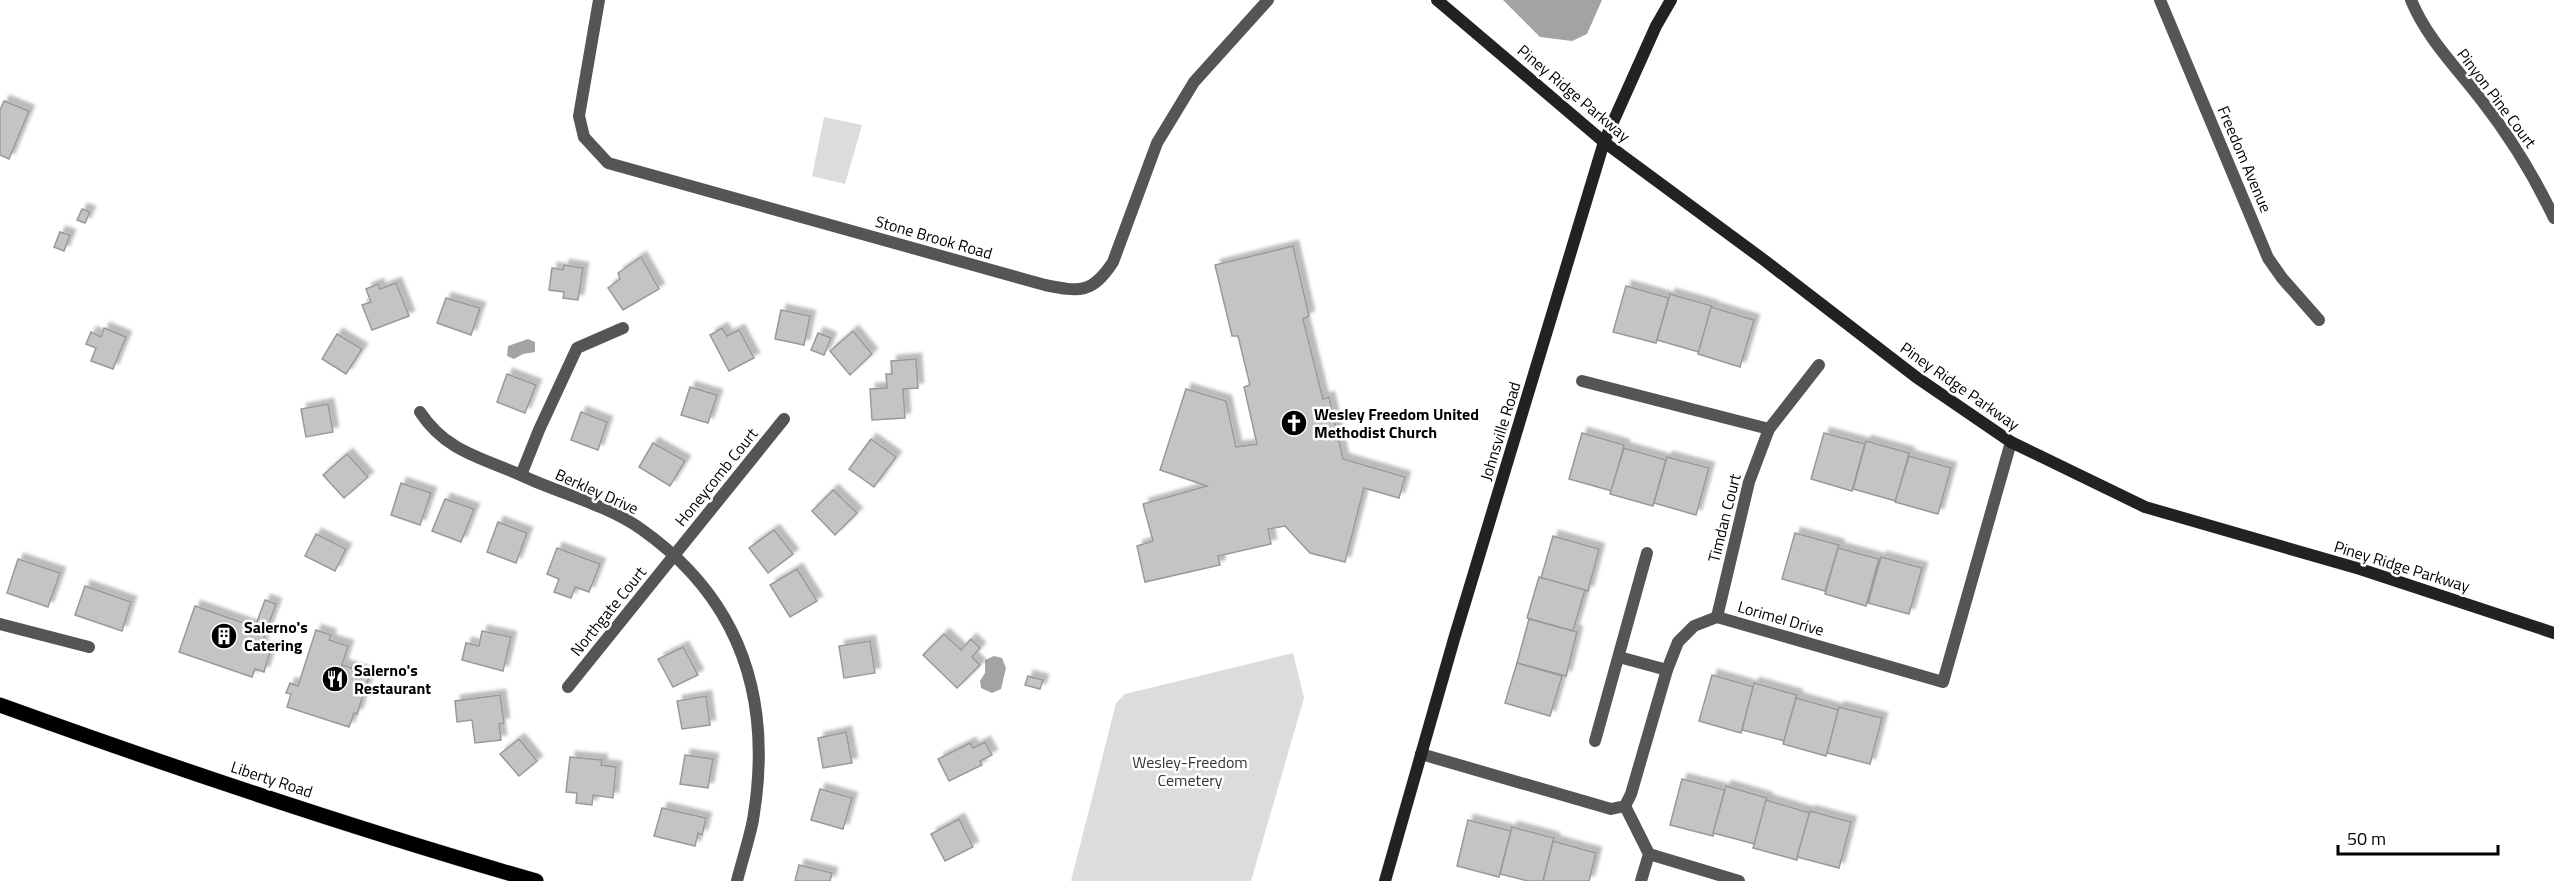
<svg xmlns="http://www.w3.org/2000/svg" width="2554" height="881" viewBox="0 0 2554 881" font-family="'Titillium Web',sans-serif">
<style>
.green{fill:#dcdcdc}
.water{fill:#a3a3a3}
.building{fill:#c4c4c4;stroke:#999;stroke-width:1.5;filter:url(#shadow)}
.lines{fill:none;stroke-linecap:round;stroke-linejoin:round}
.primary-casing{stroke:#dbdbdb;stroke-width:16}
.street{stroke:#555;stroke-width:12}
.secondary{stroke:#222;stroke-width:12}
.primary{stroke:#000;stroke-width:15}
.labels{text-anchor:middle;stroke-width:5;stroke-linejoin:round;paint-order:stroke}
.street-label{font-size:16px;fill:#000;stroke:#fff}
.poi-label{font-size:16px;font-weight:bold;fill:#000;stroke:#fff;text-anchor:start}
.park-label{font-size:16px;fill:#333;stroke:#fff}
</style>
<defs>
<filter id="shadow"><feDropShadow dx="5.5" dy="-5.5" stdDeviation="1.5" flood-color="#0004"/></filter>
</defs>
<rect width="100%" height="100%" fill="#fff"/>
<!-- green -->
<g class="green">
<path d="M824 117 862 125 845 184 812 176Z"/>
<path d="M1293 653 1304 698 1251 881H1071L1116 703 1125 694Z"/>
</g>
<!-- water -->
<g class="water">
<path d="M1503 0H1602L1587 34 1572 41 1540 37Z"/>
<path d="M528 339 535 342V352L523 354 514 359 507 356 508 346Z"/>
<path d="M994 656 1002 658 1006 668 1001 689 992 693 981 688 980 681 985 673V660Z"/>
</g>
<!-- building -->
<g class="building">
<path d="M4 101 29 111 9 159 0 155V110Z"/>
<path d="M82 209 90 212 85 223 77 220Z"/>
<path d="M60 232 70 235 64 251 54 247Z"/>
<path d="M1293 246 1309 316 1303 319 1323 399 1329 397 1343 459 1405 477 1399 498 1364 488 1345 562 1310 553 1285 526 1268 529 1271 544 1218 556 1220 565 1145 582 1137 546 1153 541 1143 504 1207 486 1160 470 1186 389 1226 401 1236 447 1257 444 1244 387 1250 385 1238 336H1232L1215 265Z"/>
<path d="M641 257 659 289 623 310 608 288 620 279 618 273Z"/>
<path d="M564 265 583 268 578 300 563 298 564 292 549 290 552 268 563 270Z"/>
<path d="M396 283 409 316 372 330 362 305 371 302 366 289 378 284 380 289Z"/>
<path d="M1626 286 1669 298 1656 343 1613 332Z"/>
<path d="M1670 294 1712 306 1699 352 1657 340Z"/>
<path d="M446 298 480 308 471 335 437 323Z"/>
<path d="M1711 307 1754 320 1740 367 1698 354Z"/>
<path d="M781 310 810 316 804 345 775 339Z"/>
<path d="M104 328 126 337 113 369 91 361 96 348 86 344 91 332 101 337Z"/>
<path d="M722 328 727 336 739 330 754 358 729 371 710 335Z"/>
<path d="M853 331 872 354 850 375 830 351Z"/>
<path d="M818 333 831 338 824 355 811 350Z"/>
<path d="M337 334 362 349 346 374 322 359Z"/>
<path d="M916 359 918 388 903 389 905 418 872 420 870 389 887 388 886 374H892L891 361Z"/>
<path d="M507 374 536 385 525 413 497 402Z"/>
<path d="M690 387 717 395 708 423 681 415Z"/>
<path d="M328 404 333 432 306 437 301 409Z"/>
<path d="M581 412 607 422 598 450 571 440Z"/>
<path d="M1582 433 1624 445 1612 491 1569 479Z"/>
<path d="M1824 433 1865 444 1852 491 1811 479Z"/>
<path d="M871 439 896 457 874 487 849 469Z"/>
<path d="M1866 441 1909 453 1896 501 1853 489Z"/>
<path d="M653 443 685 461 670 486 639 467Z"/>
<path d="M1624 448 1666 460 1653 506 1610 494Z"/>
<path d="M347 454 368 477 344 498 323 475Z"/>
<path d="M1909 456 1951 468 1938 514 1895 502Z"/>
<path d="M1667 457 1709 468 1696 515 1654 503Z"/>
<path d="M401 483 431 493 420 525 391 515Z"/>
<path d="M833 490 857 513 835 535 812 511Z"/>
<path d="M445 499 474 509 461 542 432 531Z"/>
<path d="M498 522 527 533 516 563 487 552Z"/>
<path d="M774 530 793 554 768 573 749 548Z"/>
<path d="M1795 533 1839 545 1825 591 1782 579Z"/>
<path d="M316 534 346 549 335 571 305 556Z"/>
<path d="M1553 536 1599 549 1588 591 1541 578Z"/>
<path d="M557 548 600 564 589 592 575 587 571 598 554 592 559 579 547 574Z"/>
<path d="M1838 548 1879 559 1866 606 1825 594Z"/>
<path d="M1881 557 1922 568 1909 614 1868 603Z"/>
<path d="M18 559 60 573 48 607 7 593Z"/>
<path d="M797 569 817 601 790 617 770 585Z"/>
<path d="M1539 577 1585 590 1573 631 1527 618Z"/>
<path d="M85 586 131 602 122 631 75 615Z"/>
<path d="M265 600 276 604 261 646 271 649 264 672 255 669 252 677 179 652 195 606 255 627Z"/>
<path d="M1529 619 1577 632 1566 676 1517 663Z"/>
<path d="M316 630 331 635 329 640 348 646 342 665 370 674 357 714 354 713 349 727 287 707 291 694 286 693 290 683 298 686Z"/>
<path d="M482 631 511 637 503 671 462 660 466 643 479 646Z"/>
<path d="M944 634 961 650 971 639 980 648 972 657 980 665 957 688 923 655Z"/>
<path d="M870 641 875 673 844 678 839 646Z"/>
<path d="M683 647 698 675 673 687 658 659Z"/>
<path d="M1517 663 1562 676 1550 716 1505 703Z"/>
<path d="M1712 675 1754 687 1741 733 1699 721Z"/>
<path d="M1028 676 1043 680 1040 689 1025 685Z"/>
<path d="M1754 683 1797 695 1785 741 1742 730Z"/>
<path d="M500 695 504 723 499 724 501 740 475 743 472 720 457 722 455 701Z"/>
<path d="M706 696 710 725 682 729 677 701Z"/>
<path d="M1796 698 1839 710 1826 756 1783 744Z"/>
<path d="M1839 707 1882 718 1870 764 1827 753Z"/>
<path d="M846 732 852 763 823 768 818 738Z"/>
<path d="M519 739 537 761 519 776 500 754Z"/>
<path d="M985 742 992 755 980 761 982 765 949 781 938 759 970 743 973 748Z"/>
<path d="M685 755 713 759 708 788 680 784Z"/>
<path d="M570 757 602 760 601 765 616 767 613 798 593 795 592 805 576 803 577 793 566 792Z"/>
<path d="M1682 779 1725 790 1713 836 1670 825Z"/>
<path d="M1726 786 1767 798 1755 844 1713 833Z"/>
<path d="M820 789 852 798 843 829 811 820Z"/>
<path d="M1766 800 1810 813 1797 860 1753 848Z"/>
<path d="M662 808 706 818 702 835 698 833 695 846 654 836Z"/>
<path d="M1810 811 1851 822 1839 868 1797 857Z"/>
<path d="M959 819 973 847 945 861 931 834Z"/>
<path d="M1468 820 1511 831 1499 877 1457 866Z"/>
<path d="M1512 827 1554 838 1543 881H1528L1500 874Z"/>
<path d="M1553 841 1596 853 1589 881H1543Z"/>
<path d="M799 865 832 873 830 881H795Z"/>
</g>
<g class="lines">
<defs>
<path id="primary" d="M0 705C177 769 355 829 536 881"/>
</defs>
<!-- primary casing -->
<use href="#primary" class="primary-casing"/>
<!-- street -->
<g class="street">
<path d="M599 0 579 116 584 137 608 163 1045 285C1080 292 1092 294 1113 262L1157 143 1194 82 1268 0"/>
<path d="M2160 0 2268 258 2282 278 2319 320"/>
<path d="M2411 0C2427 39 2457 68 2482 101 2511 138 2534 176 2554 218"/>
<path d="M1582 381 1769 429"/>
<path d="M420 412C447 453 484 458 525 477 562 494 609 506 641 529 742 600 773 701 753 820 749 840 742 861 737 881"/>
<path d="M521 475 539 430 577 348 623 328"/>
<path d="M1717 617 1749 482 1769 429 1819 365"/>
<path d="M0 624 89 647"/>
<path d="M1619 657 1667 670"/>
<path d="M568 687 784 419"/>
<path d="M1595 741 1647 553"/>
<path d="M1421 754 1611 809 1625 806 1631 794 1667 670 1678 642 1694 626 1717 617 1943 682 2011 442"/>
<path d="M1625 806 1649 854 1641 881"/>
<path d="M1649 854 1739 881"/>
</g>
<!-- secondary -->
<g class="secondary">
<path d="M1437 0 1604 142 1764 260 1916 377 2011 442 2145 507 2360 569 2554 633"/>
<path d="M1385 881 1454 639 1604 142 1656 26 1671 0"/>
</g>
<!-- primary -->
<use href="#primary" class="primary"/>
</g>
<!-- icons -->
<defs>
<symbol id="church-disc" viewBox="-11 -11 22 22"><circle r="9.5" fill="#000" stroke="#fff"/><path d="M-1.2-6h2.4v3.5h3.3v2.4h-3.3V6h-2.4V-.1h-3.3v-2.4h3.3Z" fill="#fff"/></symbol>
<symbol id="building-disc" viewBox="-11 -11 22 22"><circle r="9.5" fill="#000" stroke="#fff"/><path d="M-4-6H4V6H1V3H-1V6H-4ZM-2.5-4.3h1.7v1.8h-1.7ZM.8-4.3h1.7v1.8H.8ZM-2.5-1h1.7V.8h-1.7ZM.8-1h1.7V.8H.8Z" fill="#fff"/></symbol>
<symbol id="restaurant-disc" viewBox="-11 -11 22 22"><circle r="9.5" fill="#000" stroke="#fff"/><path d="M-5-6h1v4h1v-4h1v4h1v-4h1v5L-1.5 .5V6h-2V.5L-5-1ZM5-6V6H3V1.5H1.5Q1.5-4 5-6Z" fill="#fff"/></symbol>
</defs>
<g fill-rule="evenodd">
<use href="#church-disc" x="1279" y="408" width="30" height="30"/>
<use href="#building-disc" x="209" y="621" width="30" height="30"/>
<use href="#restaurant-disc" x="320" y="664" width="30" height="30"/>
</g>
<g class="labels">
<!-- street labels -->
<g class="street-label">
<text transform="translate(1574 93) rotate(40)" y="6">Piney Ridge Parkway</text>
<text transform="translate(2497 98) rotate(53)" y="6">Pinyon Pine Court</text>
<text transform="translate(2245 159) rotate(67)" y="6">Freedom Avenue</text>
<text transform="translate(934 237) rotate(16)" y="6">Stone Brook Road</text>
<text transform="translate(1960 386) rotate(35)" y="6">Piney Ridge Parkway</text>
<text transform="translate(1500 431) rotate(-73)" y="6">Johnsville Road</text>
<text transform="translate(716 477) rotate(-51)" y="6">Honeycomb Court</text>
<text transform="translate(597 491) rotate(24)" y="6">Berkley Drive</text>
<text transform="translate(1724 518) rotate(-76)" y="6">Timdan Court</text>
<text transform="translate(2402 566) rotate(17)" y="6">Piney Ridge Parkway</text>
<text transform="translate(608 611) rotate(-51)" y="6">Northgate Court</text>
<text transform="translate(1781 618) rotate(16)" y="6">Lorimel Drive</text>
<text transform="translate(272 779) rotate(18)" y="6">Liberty Road</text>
</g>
<!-- poi labels -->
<g class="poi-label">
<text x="1314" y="420">Wesley Freedom United<tspan x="1314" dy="18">Methodist Church</tspan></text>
<text x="244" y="633">Salerno's<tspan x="244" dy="18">Catering</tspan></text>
<text x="354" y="676">Salerno's<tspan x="354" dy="18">Restaurant</tspan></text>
</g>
<!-- park labels -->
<g class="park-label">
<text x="1190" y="768">Wesley-Freedom<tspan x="1190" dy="18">Cemetery</tspan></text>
</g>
</g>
<!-- scale -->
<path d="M2338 845v9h160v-9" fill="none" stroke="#000000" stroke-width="3"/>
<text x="2347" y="845" font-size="18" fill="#000000" stroke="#ffffff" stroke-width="4.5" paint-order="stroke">50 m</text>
</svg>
